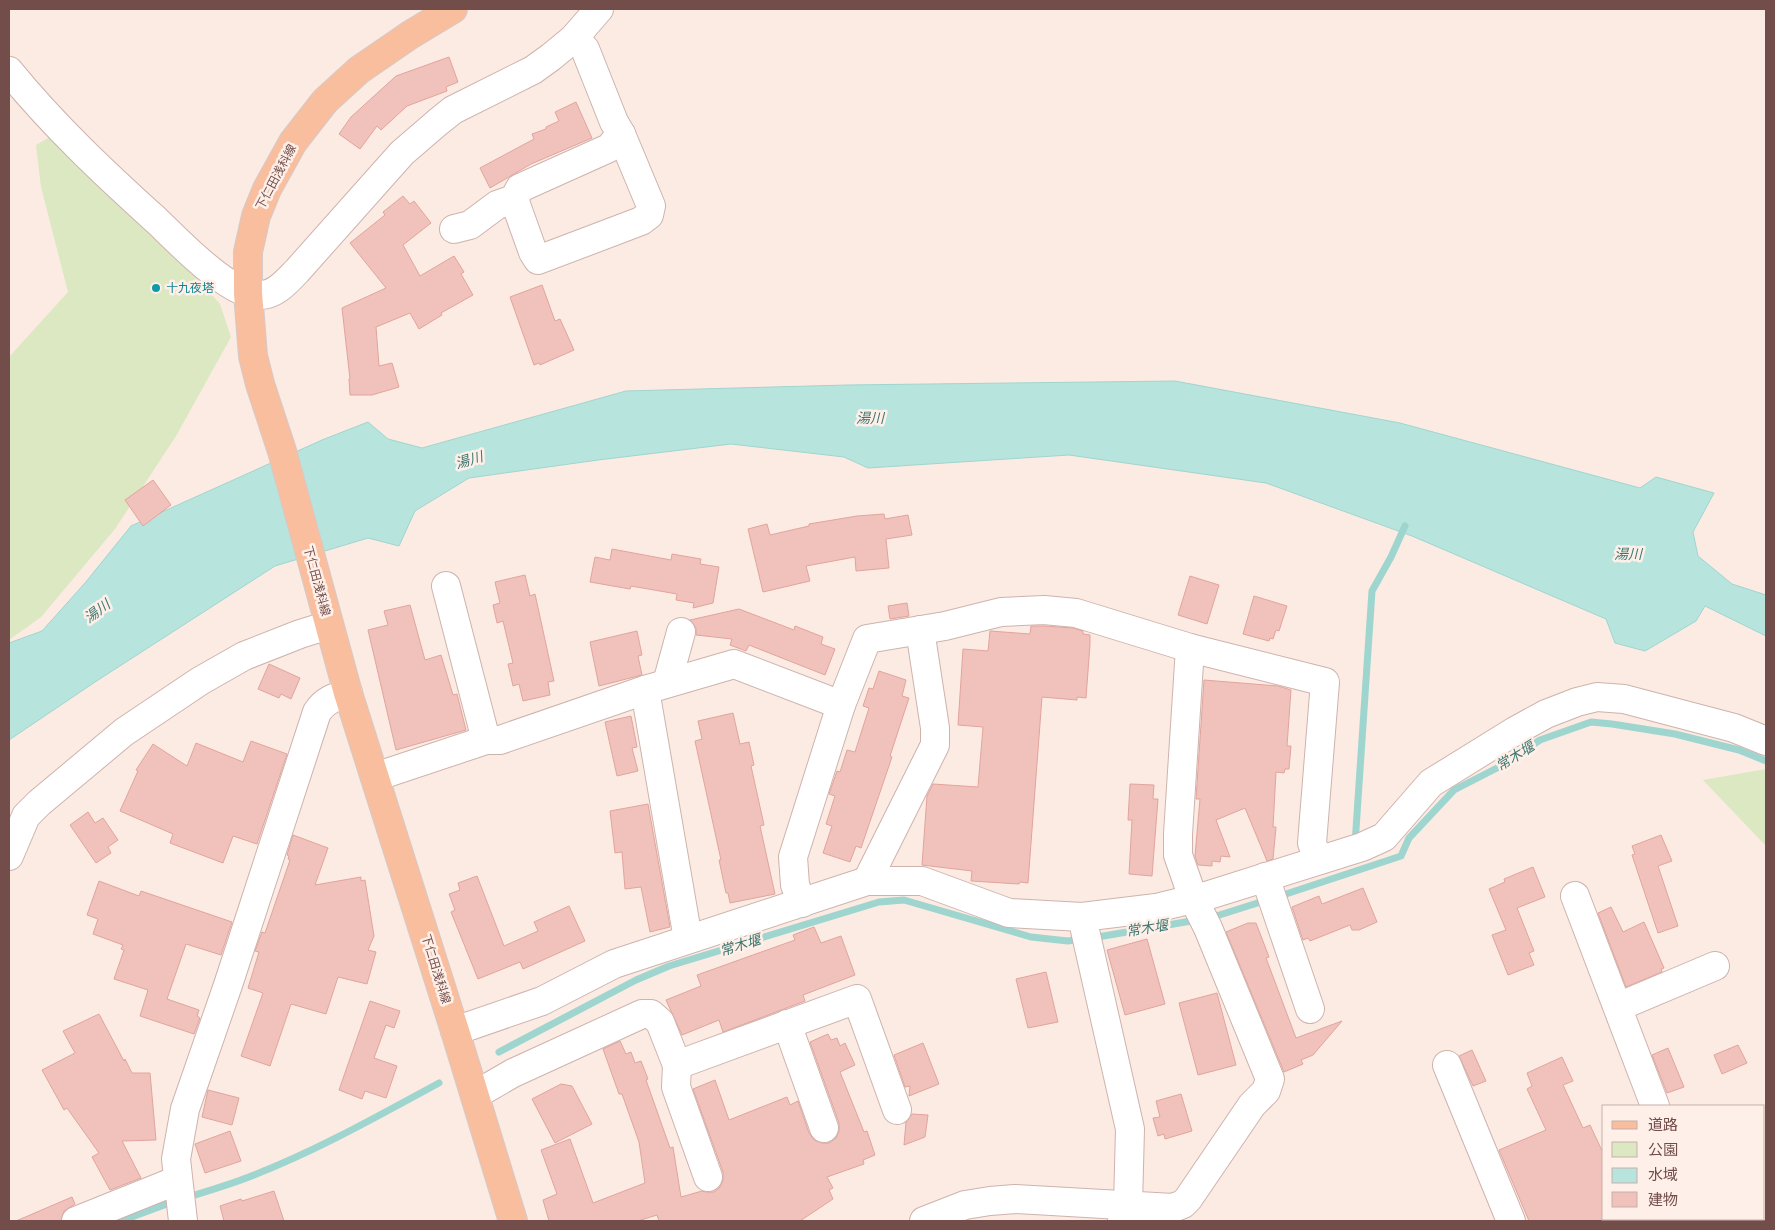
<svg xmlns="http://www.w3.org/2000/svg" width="1775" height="1230" viewBox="0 0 1775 1230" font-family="Manrope,'Noto Sans JP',sans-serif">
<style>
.green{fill:#dce8c2}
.water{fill:#b8e4de;stroke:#9fd5cf}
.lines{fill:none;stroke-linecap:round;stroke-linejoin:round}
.stream{stroke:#9fd5cf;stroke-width:7}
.building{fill:#f0c2bb;stroke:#e2a49c}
.minor-casing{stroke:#ceb3ad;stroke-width:30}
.major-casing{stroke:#d5cac9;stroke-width:30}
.minor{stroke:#fff;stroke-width:28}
.major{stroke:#f8be9d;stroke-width:28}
.culture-dot{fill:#0f9aa8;stroke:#fef0e9;stroke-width:2}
.labels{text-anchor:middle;stroke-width:5;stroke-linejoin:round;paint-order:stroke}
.street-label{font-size:12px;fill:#724d4a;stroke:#fef0e9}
.culture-label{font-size:12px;fill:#0d838f;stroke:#fef0e9;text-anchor:start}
.water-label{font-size:14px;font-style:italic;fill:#3f7771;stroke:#fef0e9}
</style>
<rect width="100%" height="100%" fill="#fbebe3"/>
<!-- green -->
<g class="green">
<path d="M50 137 195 276 220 304 231 337 176 436 115 529 41 617 9 640V357L68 292 41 187 36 145Z"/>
<path d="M1766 769V846L1703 780Z"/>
</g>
<!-- water -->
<path class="water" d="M1175 381 1400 423 1640 488 1656 477 1714 493 1693 532 1698 556 1732 584 1766 595V636L1705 606 1696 621 1645 651 1615 643 1606 619 1412 536 1266 483 1069 455 868 468 844 457 731 444 598 460 469 478 415 511 399 546 368 538 275 566 95 682 9 740V643L42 631 85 583 131 526 322 440 368 422 388 439 422 448 626 391 847 385Z"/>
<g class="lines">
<!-- stream -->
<g class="stream">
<path d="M1355 844 1372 591 1391 557 1405 526"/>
<path d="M1277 897 1401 856 1409 838 1454 790 1499 767 1540 740 1591 722 1612 724 1675 734 1739 750 1766 761"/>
<path d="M1210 918 1267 900"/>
<path d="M1092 938 1197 920"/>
<path d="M499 1052 636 980 669 966 879 902 904 900 1031 937 1068 941 1081 939"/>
<path d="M185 1198C208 1191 232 1184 254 1175 318 1150 378 1116 439 1083"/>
<path d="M121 1221 175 1201"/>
</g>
</g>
<!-- building -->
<g class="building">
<path d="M449 57 458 82 446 87 447 91 407 106 381 130 377 126 360 149 339 134 351 117 396 76Z"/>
<path d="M576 102 592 138 531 164 490 188 480 168 534 139 532 134 546 129V127L559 121 555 112Z"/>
<path d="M403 196 410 204 414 201 431 223 403 245 420 276 454 256 464 272 461 274 473 295 441 313 442 315 419 329 410 313 376 327 379 366 392 363 399 387 372 395H350L349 379H350L342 308 386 288 350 243 385 215 383 212Z"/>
<path d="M542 285 555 321 560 319 574 350 540 365 539 363 534 365 510 297Z"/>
<path d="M153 480 171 505 143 526 125 500Z"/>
<path d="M884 514 885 519 908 515 912 535 886 539 889 568 856 571 855 557 806 566 810 581 763 592 748 529 767 524 770 535 809 526V524L857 516Z"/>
<path d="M612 549 671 560 672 554 701 559 700 564 719 567 713 603 693 608 694 603 676 600 677 594 631 586 630 589 590 582 595 557 610 560Z"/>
<path d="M525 575 530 596 535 594 554 681 548 682 550 695 523 701 519 684 513 686 508 664 513 663 503 621 497 623 493 605 500 603 495 582Z"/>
<path d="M1190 576 1219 585 1207 624 1178 615Z"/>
<path d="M1254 596 1287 606 1279 631 1276 630 1273 639 1270 638 1269 641 1243 634Z"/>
<path d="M907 603 909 616 890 619 888 606Z"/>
<path d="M410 605 425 660 441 655 453 695 457 694 466 730 396 750 368 630 388 625 384 611Z"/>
<path d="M739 609 794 630 795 626 823 637 821 644 835 649 825 675 749 645 746 651 730 645 732 639 696 635V628L690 620Z"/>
<path d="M1031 626H1044L1073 628 1083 631V634L1090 635V644L1086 698 1077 697V700L1042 697 1028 883 1020 882 1019 884 971 881 972 871 922 865 927 796 933 784 978 787 983 727 958 725 963 649 988 651 990 631 1030 634Z"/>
<path d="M637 631 642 655 638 656 642 675 599 686 590 642Z"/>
<path d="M269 664 300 678 291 699 281 694 279 698 258 689Z"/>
<path d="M879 671 906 680 902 696 909 698 890 756 892 757 861 848 856 846 850 862 823 853 832 826 826 824 835 796 829 794 837 771 840 772 847 750 855 752 869 708 863 706 869 688 873 689Z"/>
<path d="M1204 680 1278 686 1291 690 1287 746H1291L1289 769H1285L1284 773 1276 772 1273 827H1276L1273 859 1267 861 1245 808 1216 820 1230 857 1221 856 1220 862 1212 861V866L1198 865 1195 856 1200 799H1196Z"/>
<path d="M733 713 740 744 749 742 754 765 751 766 764 825 760 826 775 894 730 903 728 893H726L719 860H721L695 741 702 739 698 721Z"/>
<path d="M631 716 637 747 632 748 638 771 617 776 605 722Z"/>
<path d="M251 741 287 754 257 844 233 836 223 863 170 843 173 834 120 811 138 771 136 770 153 744 187 766 196 743 243 762Z"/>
<path d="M1130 784 1154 785 1153 799H1158L1152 876 1129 874 1132 820H1128Z"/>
<path d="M648 804 670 927 650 932 641 887 625 889 622 852 615 853 610 811Z"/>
<path d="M88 812 95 823 103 818 118 840 108 847 111 853 96 863 70 825Z"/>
<path d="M293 835 328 848 315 885 361 877V881L365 880 374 936 368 950 376 952 367 984 338 977 326 1014 291 1004 270 1066 241 1056 263 993 248 988 259 952 255 951 262 932 265 933 290 860 288 859 289 856 287 855Z"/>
<path d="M1661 835 1672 861 1658 866 1678 926 1658 933 1632 855 1635 854 1632 846Z"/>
<path d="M1533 867 1545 897 1517 908 1534 951 1529 953 1534 965 1508 975 1492 935 1506 930 1489 889 1505 882 1504 879Z"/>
<path d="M477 876 504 946 538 931 534 922 569 906 585 941 523 969 520 962 478 979 451 912 455 910 449 894 460 890 458 883Z"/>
<path d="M99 881 139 896 141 891 232 922 221 955 186 944 167 999 199 1010 197 1016 200 1018 194 1034 140 1016 148 990 114 979 124 950 121 949 123 945 93 934 98 919 87 915Z"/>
<path d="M1363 888 1377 922 1359 930H1352L1350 925 1310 941 1308 938 1303 940 1292 907 1319 896 1322 904Z"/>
<path d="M1611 907 1623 932 1644 922 1664 968 1661 969 1662 972 1626 987 1598 913Z"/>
<path d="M1248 923H1256L1269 957 1266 958 1296 1038 1342 1021 1313 1055 1301 1060 1303 1064 1284 1072 1226 932Z"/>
<path d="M814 927 821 943 841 936 855 975 803 995 805 1001 723 1032 719 1020 682 1035 666 1000 701 986 697 975 795 940 793 935Z"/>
<path d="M1147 939 1165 1004 1125 1015 1107 950Z"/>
<path d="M1046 972 1058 1022 1028 1028 1016 979Z"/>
<path d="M1217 993 1236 1065 1198 1075 1179 1003Z"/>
<path d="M370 1001 400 1011 394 1028 386 1025 374 1058 397 1066 386 1098 365 1091 362 1099 339 1090Z"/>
<path d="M99 1014 124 1061 125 1059 132 1073H150L156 1140 122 1141 141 1178 110 1190 92 1157 99 1153 67 1108 64 1110 42 1070 75 1053 63 1031Z"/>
<path d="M828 1034 831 1040 837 1038 840 1046 845 1043 855 1065 840 1072 864 1132 867 1131 875 1155 863 1160 864 1164 827 1177 833 1188 829 1190 833 1199 800 1221H659L657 1215 638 1221H549L543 1200 557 1194 541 1150 570 1139 593 1203 645 1183 639 1142 622 1094H619L603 1049 620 1041 626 1054 631 1052 635 1063 641 1061 648 1079 646 1080 670 1148 673 1147 681 1197 702 1191 706 1192H714L720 1187 723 1180V1172L693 1089 715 1080 729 1120 787 1097 790 1105 798 1101 809 1133 814 1140 822 1143H829L836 1138 839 1131V1123L810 1042Z"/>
<path d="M923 1043 939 1084 909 1096 910 1086 905 1087 894 1055Z"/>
<path d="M1738 1045 1747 1063 1722 1074 1714 1055Z"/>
<path d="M1668 1048 1684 1087 1667 1093 1652 1055Z"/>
<path d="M1472 1050 1486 1081 1473 1086 1459 1056Z"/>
<path d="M1562 1057 1573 1081 1563 1085 1583 1128 1590 1125 1604 1155V1221H1529L1499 1150 1546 1130 1527 1089 1532 1086 1527 1073Z"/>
<path d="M561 1084 572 1086 592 1124 555 1143 532 1099Z"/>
<path d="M208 1090 239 1098 232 1125 202 1117Z"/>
<path d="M1181 1094 1192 1131 1165 1139 1164 1134 1158 1136 1153 1118 1160 1117 1156 1101Z"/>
<path d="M912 1114 928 1115 925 1137 904 1145 906 1122Z"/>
<path d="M230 1131 241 1161 205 1173 195 1144Z"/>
<path d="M274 1191 284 1221H224L220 1206 241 1199 242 1201Z"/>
<path d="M72 1197 75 1204 64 1211 61 1221H16Z"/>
</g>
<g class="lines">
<defs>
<g id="minor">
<path d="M9 71C53 125 104 173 156 220 179 242 202 266 228 283 237 289 249 294 260 295 276 295 287 281 297 271L402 153 438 122 453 110 533 70 551 57 574 38 599 9"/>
<path d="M514 199 533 252 538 260 641 221 649 215 651 206 621 134 614 122 585 49 574 38"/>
<path d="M454 229 470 225 497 205 514 199 520 188 609 148 621 134"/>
<path d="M446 586 486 740"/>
<path d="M667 683 681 632"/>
<path d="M645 690 688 939"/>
<path d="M375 777 486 740H500L645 690 734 664 841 705"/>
<path d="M9 856 26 816 39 803 124 732 200 681 244 656 300 634 329 625"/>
<path d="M1265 877 1310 1009"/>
<path d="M867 881 935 745V728L920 630"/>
<path d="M1575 896 1655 1106"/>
<path d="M802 903 795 885 793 857 841 705 867 639 945 626 1001 612 1044 610 1076 613 1190 648 1325 682 1312 843 1318 860"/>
<path d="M1082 917 1130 1129 1128 1205 1122 1221"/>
<path d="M1618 1007 1715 966"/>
<path d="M787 1024 824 1128"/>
<path d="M455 1031 542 1001 614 964 867 881H922L1009 913 1082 917 1156 908 1209 895 1362 847 1384 837 1431 783 1515 731 1546 714 1577 702 1597 697 1624 699 1734 728 1766 741"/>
<path d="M677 1065 676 1087 708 1177"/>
<path d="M1447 1065 1511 1221"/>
<path d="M475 1095 513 1073 642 1014H651L660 1022 677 1065 857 999 897 1110"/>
<path d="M1706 1219 1708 1221"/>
<path d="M76 1221 178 1180"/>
<path d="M183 1221 176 1159 185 1109 228 985 317 712C325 700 335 697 348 693"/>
<path d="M924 1221 965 1205 990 1201 1015 1199 1173 1208 1183 1204 1188 1199 1252 1105 1266 1091 1270 1079 1208 928 1193 898 1178 855V834L1190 648"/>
<path d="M1743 1221 1749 1219"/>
</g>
<path id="major" d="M453 9 410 35 359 70 325 101 293 142 267 189 256 216 248 252V293L253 356 260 384 282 451 348 693 455 1031 513 1221"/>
</defs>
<!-- minor casing -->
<use href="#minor" class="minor-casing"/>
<!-- major casing -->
<use href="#major" class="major-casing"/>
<!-- minor -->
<use href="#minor" class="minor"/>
<!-- major -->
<use href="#major" class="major"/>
</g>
<!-- markers -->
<circle class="culture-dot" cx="156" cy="288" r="5"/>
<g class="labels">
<!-- street labels -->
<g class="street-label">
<text transform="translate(276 177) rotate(-62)" y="4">下仁田浅科線</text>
<text transform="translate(317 581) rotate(75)" y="4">下仁田浅科線</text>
<text transform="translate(436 969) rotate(73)" y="4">下仁田浅科線</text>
</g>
<!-- culture labels -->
<g class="culture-label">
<text x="166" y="292">十九夜塔</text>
</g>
<!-- water labels -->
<g class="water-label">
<text x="870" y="423">湯川</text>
<text transform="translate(469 460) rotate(-17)" y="5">湯川</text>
<text x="1628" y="559">湯川</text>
<text transform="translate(97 611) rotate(-37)" y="5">湯川</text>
<text transform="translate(1515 756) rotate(-32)" y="5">常木堰</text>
<text transform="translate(1147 928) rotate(-9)" y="5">常木堰</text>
<text transform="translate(740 945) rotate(-17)" y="5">常木堰</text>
</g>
</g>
<!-- border -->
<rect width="1775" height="1230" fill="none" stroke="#724d4a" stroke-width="20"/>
<!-- legend -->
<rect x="1602" y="1105" width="162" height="115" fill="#fef0e9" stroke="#c6afa9"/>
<rect x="1612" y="1121" width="25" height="8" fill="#f8be9d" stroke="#c6afa9"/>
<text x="1648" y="1130" font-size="15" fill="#724d4a">道路</text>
<rect x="1612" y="1142" width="25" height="15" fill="#dce8c2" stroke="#c6afa9"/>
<text x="1648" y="1155" font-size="15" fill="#724d4a">公園</text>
<rect x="1612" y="1168" width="25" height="15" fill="#b8e4de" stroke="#c6afa9"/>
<text x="1648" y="1180" font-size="15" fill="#724d4a">水域</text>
<rect x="1612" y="1192" width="25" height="15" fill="#f0c2bb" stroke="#c6afa9"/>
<text x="1648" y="1205" font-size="15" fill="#724d4a">建物</text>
</svg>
